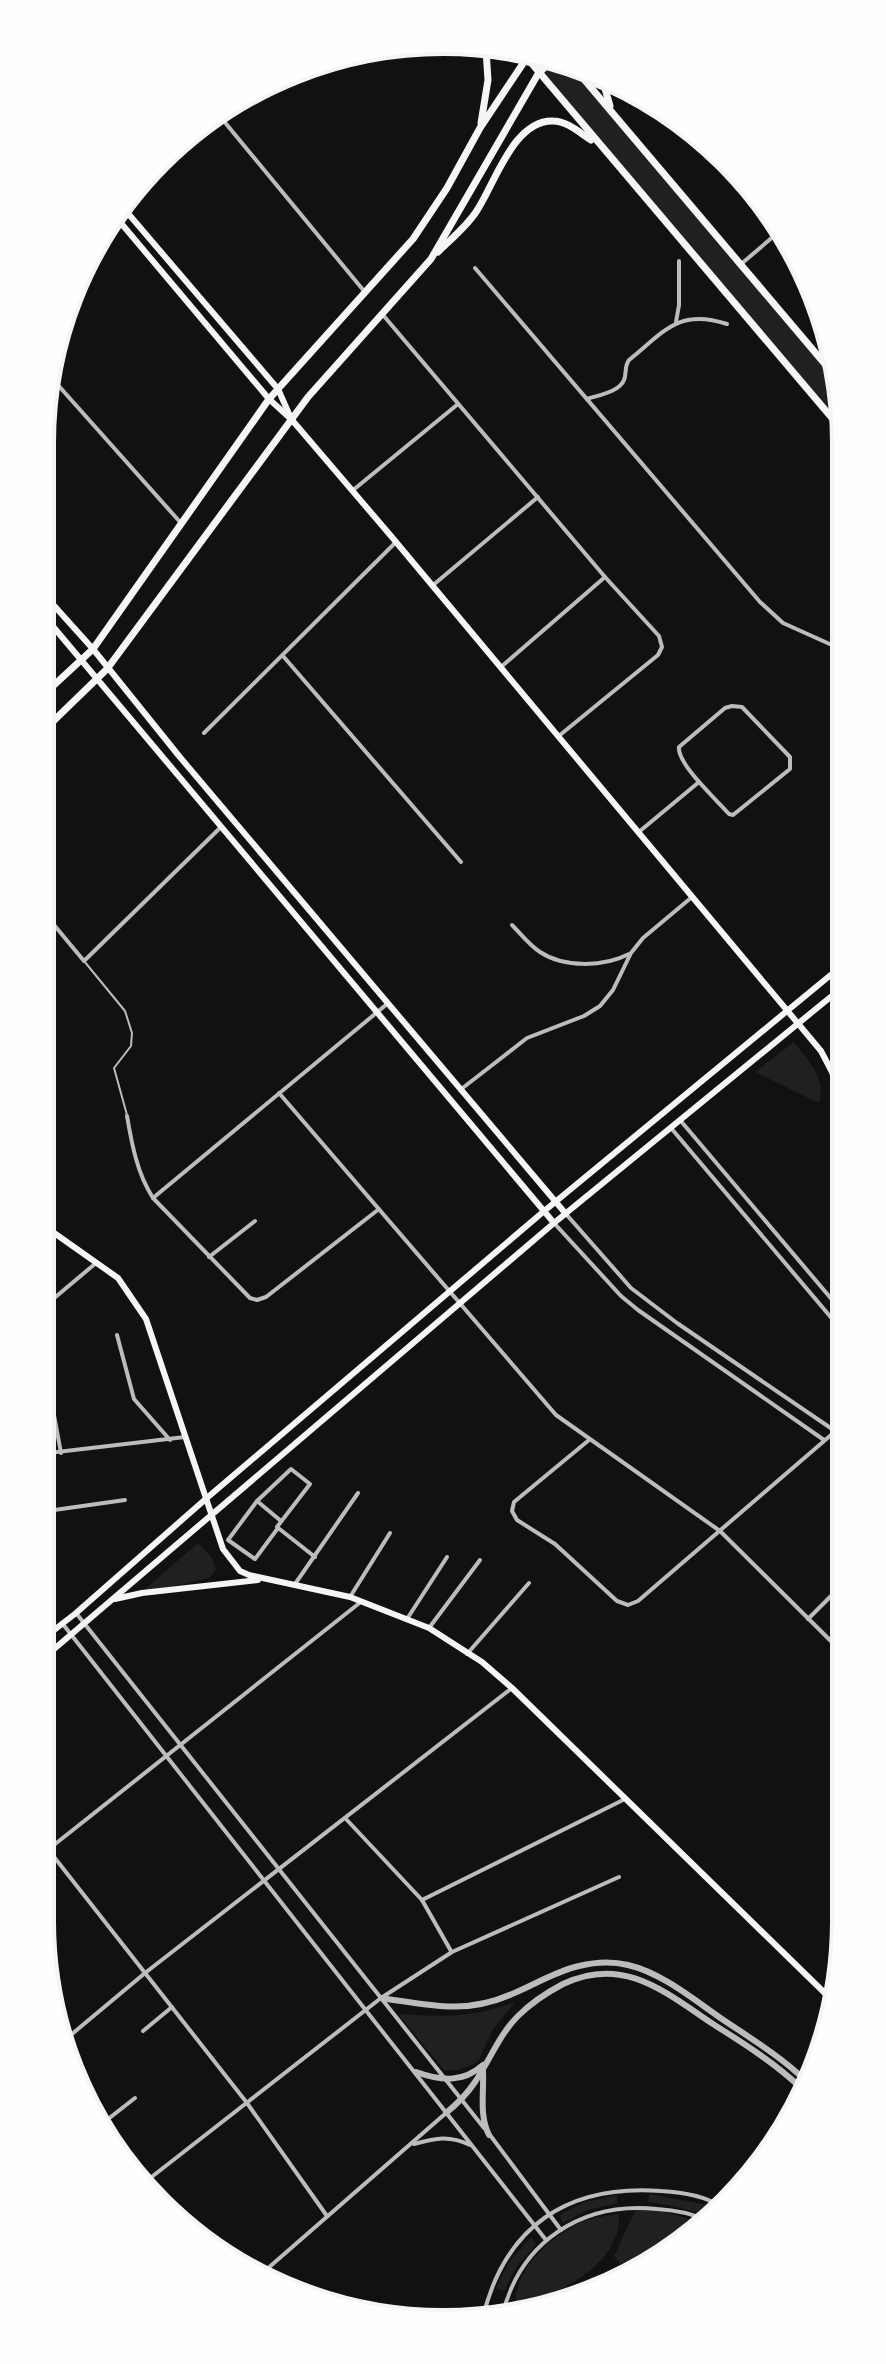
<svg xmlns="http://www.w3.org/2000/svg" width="886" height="2364" viewBox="0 0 886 2364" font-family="'Archivo Narrow',sans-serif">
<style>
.green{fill:#202020}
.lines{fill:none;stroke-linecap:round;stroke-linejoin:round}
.service{stroke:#bcbcbc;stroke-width:2}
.minor{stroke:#bcbcbc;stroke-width:4}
.tertiary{stroke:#bcbcbc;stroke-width:6}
.secondary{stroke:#f5f5f5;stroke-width:6}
.primary{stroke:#f5f5f5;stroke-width:7}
.rim{fill:none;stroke:#f5f5f5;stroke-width:4}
</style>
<rect width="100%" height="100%" fill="#111"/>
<!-- green -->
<g class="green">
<path d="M524 52 548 54 566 62 842 390 843 427Z"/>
<path d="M794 1042C808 1061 827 1078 819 1103L755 1072Z"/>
<path d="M198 1543 212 1558 216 1570 209 1578 151 1591 144 1590Z"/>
<path d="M515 2002 493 2029 478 2062 459 2070H444L398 2014C445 2017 470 2018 515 2002Z"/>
<path d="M649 2194 702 2204 716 2210 709 2216 674 2206 648 2202Z"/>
<path d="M617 2195V2203L588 2210 563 2223 559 2215 585 2202Z"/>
<path d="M636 2209 664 2211 702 2223 666 2247 670 2253 640 2267 665 2247 662 2244 626 2272 614 2256Z"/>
<path d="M619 2214C623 2263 556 2297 516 2306 512 2271 552 2235 582 2222 594 2217 607 2216 619 2214Z"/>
<path d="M531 2237 536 2244 517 2266 504 2291 496 2288 509 2262Z"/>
</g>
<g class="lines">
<!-- service -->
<path class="service" d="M84 961 125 1011 132 1033 131 1046 114 1068 127 1115"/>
<!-- minor -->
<g class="minor">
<path d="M218 114 364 291"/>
<path d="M740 265 781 230"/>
<path d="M475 268 760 602 783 623 843 650"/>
<path d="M383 315 605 577 659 636 662 647 658 655 560 735"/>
<path d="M676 322 679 305V261"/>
<path d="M49 375 180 522"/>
<path d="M587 399C599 395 619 392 624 380 627 372 624 367 629 360 665 331 679 308 727 324"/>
<path d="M352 491 458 404"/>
<path d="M432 586 538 497"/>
<path d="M283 656 461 862"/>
<path d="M501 667 605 577"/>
<path d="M732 706 742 707 790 757V769L733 815 729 814C716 799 677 764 679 747L725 708Z"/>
<path d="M204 733 396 542"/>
<path d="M640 831 699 782"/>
<path d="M40 908 84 961 221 827"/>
<path d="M512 925C521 934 529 945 540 952 564 968 604 967 629 954"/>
<path d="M460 1090 527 1038 584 1016 600 1006 613 990 631 953 643 938 692 897"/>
<path d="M279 1093 556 1415 720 1531 845 1655"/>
<path d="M127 1116C132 1145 137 1173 153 1198L250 1298 257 1300 266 1297 379 1209"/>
<path d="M680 1120 845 1315"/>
<path d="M671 1128 845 1334"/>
<path d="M153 1198 387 1004"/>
<path d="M566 1214 631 1288 677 1323 835 1431"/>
<path d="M554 1223 621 1296 638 1310 824 1440"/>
<path d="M209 1257 255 1221"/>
<path d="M40 1310 96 1263"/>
<path d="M117 1335 134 1399 170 1440"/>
<path d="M40 1362 47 1377 61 1453"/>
<path d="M589 1440 514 1502 512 1511 517 1520 555 1544 617 1601 628 1605 638 1601 845 1423"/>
<path d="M40 1454 185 1437"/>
<path d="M257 1501 291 1469 310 1484 277 1527 315 1557"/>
<path d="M40 1512 125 1500"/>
<path d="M278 1528 255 1559 228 1540 257 1501 281 1521"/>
<path d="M295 1584 358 1493"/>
<path d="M350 1597 390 1533"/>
<path d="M76 1613 484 2128"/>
<path d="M407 1619 447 1557"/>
<path d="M808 1619 845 1582"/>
<path d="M40 1622 47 1635"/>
<path d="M62 1623 546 2240"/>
<path d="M429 1628 480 1560"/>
<path d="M467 1654 529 1583"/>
<path d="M346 1819 422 1900 451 1951"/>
<path d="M40 1839 247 2103 327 2216"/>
<path d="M40 1856 362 1601"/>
<path d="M422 1900 625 1799"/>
<path d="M143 2031 172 2007"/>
<path d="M60 2044 145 1973 512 1688"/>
<path d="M103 2123 135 2098"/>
<path d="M490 2135 561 2230"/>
<path d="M414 2144C436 2138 449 2135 470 2145"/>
<path d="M140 2186 381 1998 452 1952 619 1877"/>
<path d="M259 2276 446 2113"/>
<path d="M483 2317C505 2226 568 2184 661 2191 680 2192 703 2195 720 2206"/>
<path d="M502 2317C519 2242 582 2201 657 2209 673 2210 691 2213 705 2220"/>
</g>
<!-- tertiary -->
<g class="tertiary">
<path d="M381 1998C429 2005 465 2015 512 1994 534 1985 556 1971 579 1966 595 1962 612 1961 628 1965 662 1973 693 1999 722 2019 750 2038 780 2056 805 2080"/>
<path d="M416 2072C441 2081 463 2083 483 2065"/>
<path d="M483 2072C484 2093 479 2115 489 2135"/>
<path d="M446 2113C457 2104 467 2094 475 2082 490 2060 499 2035 518 2016 531 2003 546 1993 563 1984 623 1955 665 1992 713 2024 743 2043 775 2063 801 2088"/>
</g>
<!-- secondary -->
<g class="secondary">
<path d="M120 204 278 389 290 416"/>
<path d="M115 216 269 399 292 420 391 536 821 1051 832 1072 844 1115"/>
<path d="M40 590 93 649 179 756 566 1214"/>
<path d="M40 611 554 1223"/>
<path d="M844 1018V1020"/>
<path d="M40 1223 118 1278 146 1319 223 1549 240 1571 249 1575 350 1597 429 1628 482 1662 512 1688 835 2003"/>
<path d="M115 1599 142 1593 258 1580"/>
<path d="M40 1641 76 1613 208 1497 543 1212 844 964"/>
<path d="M40 1661 554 1223 844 986"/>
<path d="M113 2141 166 2208"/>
</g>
<!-- primary -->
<g class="primary">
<path d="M522 52 843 431"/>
<path d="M571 64 841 383"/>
<path d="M602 78 610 106"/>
<path d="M481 123 488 80 486 50"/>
<path d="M438 252C451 239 466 227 476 212 495 184 513 120 553 121 567 121 580 133 591 140"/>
<path d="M40 698 93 649 269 399 413 239 447 188 480 128 530 53"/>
<path d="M40 734 107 669 308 397 431 259 538 74 555 57"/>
</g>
</g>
<!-- crop -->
<path d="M0 0H886V2364H0ZM443 54H443A389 389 0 0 1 832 443V1921A389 389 0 0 1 443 2310H443A389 389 0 0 1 54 1921V443A389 389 0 0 1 443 54Z" fill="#fefefe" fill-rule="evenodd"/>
<path class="rim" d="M443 54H443A389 389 0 0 1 832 443V1921A389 389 0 0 1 443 2310H443A389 389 0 0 1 54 1921V443A389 389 0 0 1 443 54Z"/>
</svg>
